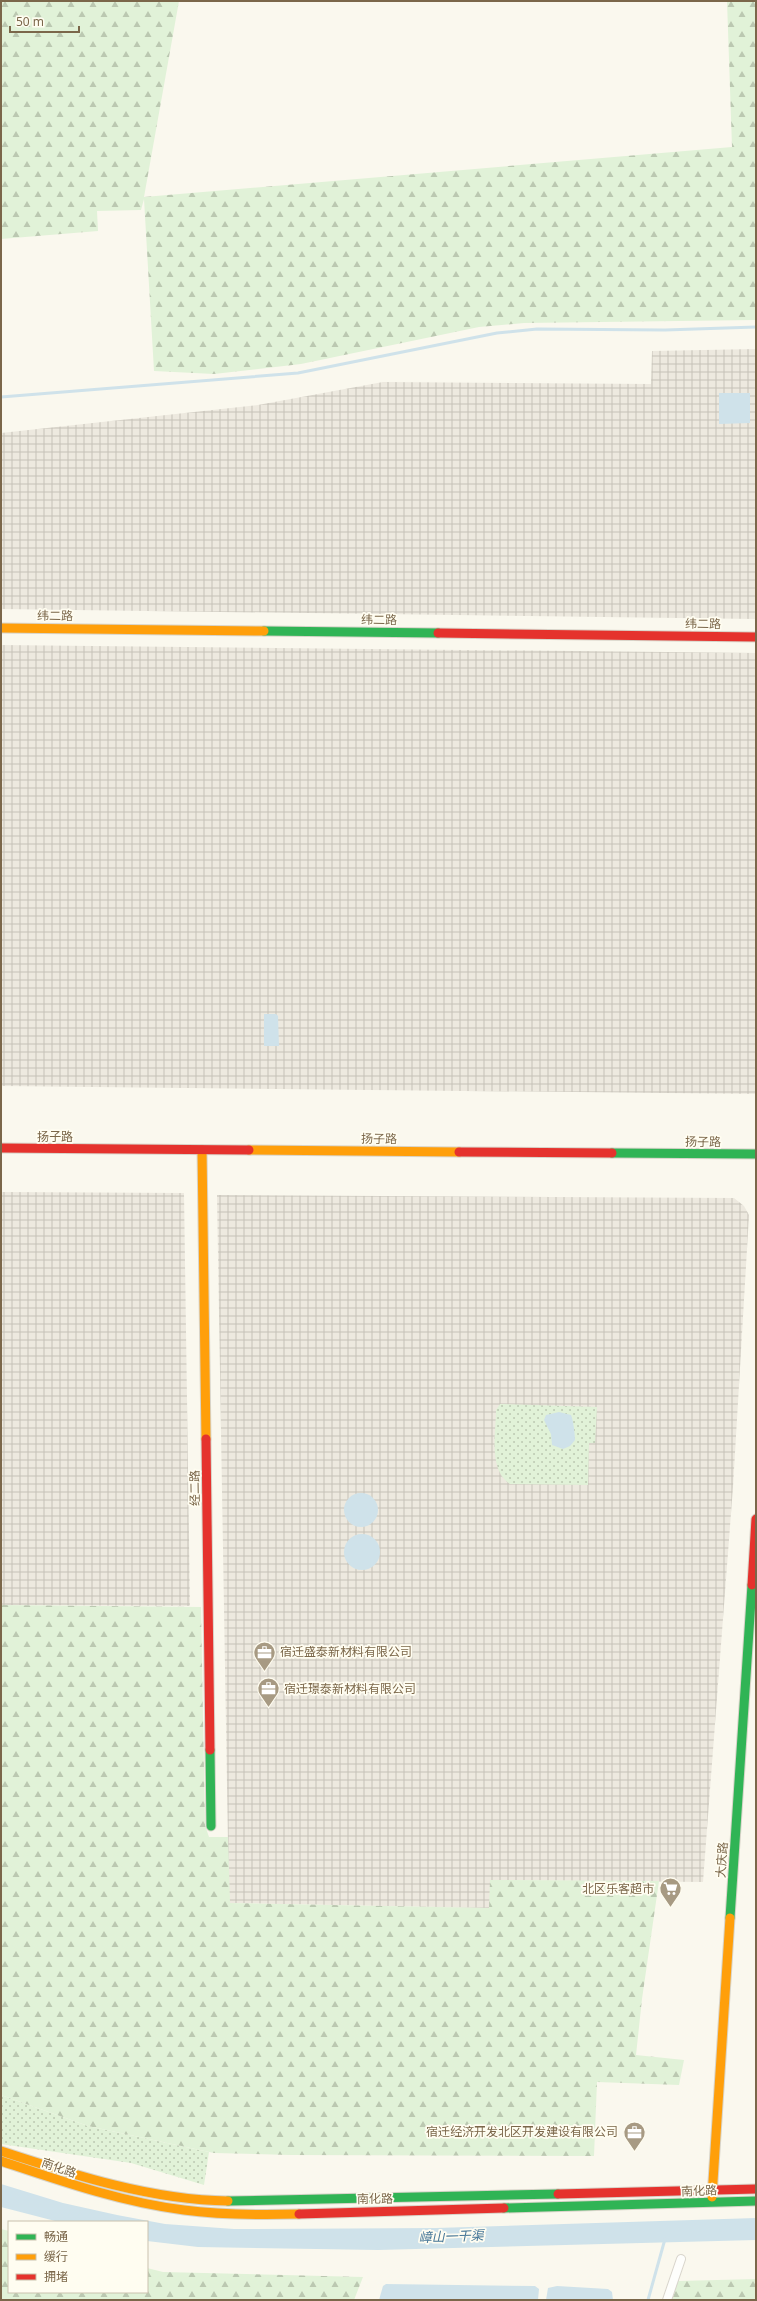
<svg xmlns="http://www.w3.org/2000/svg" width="757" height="2301" viewBox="0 0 757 2301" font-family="'Noto Sans','Noto Sans SC',sans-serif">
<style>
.industrial{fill:url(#industrial-grid)}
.grass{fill:url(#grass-dots)}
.forest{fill:url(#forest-firs)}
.water{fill:#cfe2ea}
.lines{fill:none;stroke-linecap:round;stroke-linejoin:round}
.stream{stroke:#cfe2ea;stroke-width:3}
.street-casing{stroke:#d9d5cc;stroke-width:10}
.fast-casing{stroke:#d8d4c9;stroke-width:11}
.slow-casing{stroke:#d8d4c9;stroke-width:11}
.jam-casing{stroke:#d8d4c9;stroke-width:11}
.street{stroke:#fefefc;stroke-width:8}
.fast{stroke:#30b455;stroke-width:9}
.slow{stroke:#ff9f0a;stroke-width:9}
.jam{stroke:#e5322d;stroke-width:9}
.labels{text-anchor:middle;stroke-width:3.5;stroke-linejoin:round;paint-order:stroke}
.street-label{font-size:12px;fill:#7b674a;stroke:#fffdf1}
.poi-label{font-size:12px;fill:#7b674a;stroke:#fffdf1;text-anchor:start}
.water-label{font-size:13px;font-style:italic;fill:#457697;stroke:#fffdf1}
</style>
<defs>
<pattern id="industrial-grid" width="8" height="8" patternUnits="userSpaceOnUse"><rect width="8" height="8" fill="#ede9df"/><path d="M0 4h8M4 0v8" fill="none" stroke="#c5c1b7"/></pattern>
<pattern id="grass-dots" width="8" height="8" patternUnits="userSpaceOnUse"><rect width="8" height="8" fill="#e1f2d8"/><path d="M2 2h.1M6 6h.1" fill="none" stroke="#bbc8b1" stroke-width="1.8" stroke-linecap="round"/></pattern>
<pattern id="forest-firs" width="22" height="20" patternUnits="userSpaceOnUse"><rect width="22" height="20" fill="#e1f2d8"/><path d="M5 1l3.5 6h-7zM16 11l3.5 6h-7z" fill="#bbc8b1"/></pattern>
</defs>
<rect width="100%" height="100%" fill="#faf8ee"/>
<!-- industrial -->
<g class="industrial">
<path d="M756 349V619L1 609V433L258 405 383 382 651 384 652 351Z"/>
<path d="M1 645 756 653V1094L1 1086Z"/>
<path d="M1 1192 184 1193 190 1606 1 1605Z"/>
<path d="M217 1195 734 1198 744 1206 749 1215 733 1487 703 1882 490 1880V1908L229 1903Z"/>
</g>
<!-- grass -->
<g class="grass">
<path d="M500 1404 597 1407 595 1443H589L588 1485 510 1484C488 1470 496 1432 496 1410Z"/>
<path d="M1 2095 88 2126 209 2152 204 2185 131 2163 1 2144Z"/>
</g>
<!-- forest -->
<g class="forest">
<path d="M1 1H179L144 197 732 147 727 1H756V320L524 323 479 327 301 364 214 374 154 371 144 199 141 210 97 211 98 231 1 239Z"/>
<path d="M1 1605 201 1607 205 1825 209 1837H228L230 1903 489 1908 490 1880 659 1881 642 1999 636 2055 684 2060 679 2085 597 2082 594 2156 290 2155 214 2153 88 2126 1 2095Z"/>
<path d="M1 2229 9 2231V2292H147V2268L163 2272 363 2277 354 2300H1Z"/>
<path d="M756 2279V2300H672L678 2281Z"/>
</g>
<!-- water -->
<g class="water">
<path d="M719 393H750V423L719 424Z"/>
<path d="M264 1014H276L278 1016 279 1046H264Z"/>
<path d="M559 1412 571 1415C573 1419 575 1434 575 1440L570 1446 563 1449 552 1445 551 1434 544 1420 546 1415Z"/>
<circle cx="361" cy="1510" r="17"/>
<circle cx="362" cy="1552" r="18"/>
<path d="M1 2184 63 2203 117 2215 165 2224 234 2229 436 2228 756 2218V2240L378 2250 198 2247 147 2241V2222H59L1 2207Z"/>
<path d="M386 2284 535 2286 539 2289 538 2300H379L383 2286Z"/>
<path d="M557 2286 608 2289 612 2292 613 2300H546L548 2288Z"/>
</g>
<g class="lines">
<!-- stream -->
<g class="stream">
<path d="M1 397 298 373 497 333 537 329 665 330 756 327"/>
<path d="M648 2300 665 2239"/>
</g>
<defs>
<path id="street" d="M667 2300 681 2259"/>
<g id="fast">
<path d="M264 631 438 633"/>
<path d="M612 1153 756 1154"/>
<path d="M210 1750 211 1826"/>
<path d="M730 1918 752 1585"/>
<path d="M228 2201 558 2194"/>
<path d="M504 2208 756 2201"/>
</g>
<g id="slow">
<path d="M1 628 264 631"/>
<path d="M202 1150 206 1439"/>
<path d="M249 1150 459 1152"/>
<path d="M1 2151C74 2175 151 2200 228 2201"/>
<path d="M1 2161C61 2181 121 2202 184 2210 221 2215 261 2215 299 2214"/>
<path d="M712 2197 730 1918"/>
</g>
<g id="jam">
<path d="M438 633 756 637"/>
<path d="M1 1148 249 1150"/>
<path d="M459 1152 612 1153"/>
<path d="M206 1439 210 1750"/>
<path d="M752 1585 756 1519"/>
<path d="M558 2194 756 2189"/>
<path d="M299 2214 504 2208"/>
</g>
</defs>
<!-- street casing -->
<use href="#street" class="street-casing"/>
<!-- fast casing -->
<use href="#fast" class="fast-casing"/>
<!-- slow casing -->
<use href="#slow" class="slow-casing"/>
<!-- jam casing -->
<use href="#jam" class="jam-casing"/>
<!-- street -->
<use href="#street" class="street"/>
<!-- fast -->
<use href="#fast" class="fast"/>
<!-- slow -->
<use href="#slow" class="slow"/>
<!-- jam -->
<use href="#jam" class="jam"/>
</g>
<!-- icons -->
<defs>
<symbol id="office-pin" viewBox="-11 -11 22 30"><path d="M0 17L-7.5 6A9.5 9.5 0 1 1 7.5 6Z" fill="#a79a83" stroke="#fffdf1"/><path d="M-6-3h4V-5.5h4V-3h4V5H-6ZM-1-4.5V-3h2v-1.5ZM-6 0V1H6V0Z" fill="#fff"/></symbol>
<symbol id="supermarket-pin" viewBox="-11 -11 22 30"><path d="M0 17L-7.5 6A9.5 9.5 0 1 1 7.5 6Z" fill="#a79a83" stroke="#fffdf1"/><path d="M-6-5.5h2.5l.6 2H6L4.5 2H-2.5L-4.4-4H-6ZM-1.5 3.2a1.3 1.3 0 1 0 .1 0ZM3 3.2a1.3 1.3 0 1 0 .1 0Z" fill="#fff"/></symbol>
</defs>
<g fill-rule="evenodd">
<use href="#office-pin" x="252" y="1640" width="25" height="34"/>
<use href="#office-pin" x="256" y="1676" width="25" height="34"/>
<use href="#supermarket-pin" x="658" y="1876" width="25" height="34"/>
<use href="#office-pin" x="622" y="2120" width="25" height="34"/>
</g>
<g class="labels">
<!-- street labels -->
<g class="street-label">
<text transform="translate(55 616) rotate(1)" y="4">纬二路</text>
<text transform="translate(379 620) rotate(1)" y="4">纬二路</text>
<text transform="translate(703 624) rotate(1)" y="4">纬二路</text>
<text x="55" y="1141">扬子路</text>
<text transform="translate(379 1139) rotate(1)" y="4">扬子路</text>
<text transform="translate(703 1142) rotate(1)" y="4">扬子路</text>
<text transform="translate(195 1488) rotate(-91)" y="4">经二路</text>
<text transform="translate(722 1860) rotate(-86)" y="4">大庆路</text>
<text transform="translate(59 2168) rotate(19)" y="4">南化路</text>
<text transform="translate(699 2191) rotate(-2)" y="4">南化路</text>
<text transform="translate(375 2199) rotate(-1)" y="4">南化路</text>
</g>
<!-- poi labels -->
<g class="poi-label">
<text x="280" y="1656">宿迁盛泰新材料有限公司</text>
<text x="284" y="1693">宿迁璟泰新材料有限公司</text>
<text x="654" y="1893" text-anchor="end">北区乐客超市</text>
<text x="618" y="2136" text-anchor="end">宿迁经济开发北区开发建设有限公司</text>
</g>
<!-- water labels -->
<g class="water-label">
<text transform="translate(451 2236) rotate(-2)" y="5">嶂山一干渠</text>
</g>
</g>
<!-- border -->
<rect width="757" height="2301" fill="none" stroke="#7b674a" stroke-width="4"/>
<!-- legend -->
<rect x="8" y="2221" width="140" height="72" fill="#fffdf1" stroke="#cac1ae"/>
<rect x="16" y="2234" width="20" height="6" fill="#30b455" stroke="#cac1ae"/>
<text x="44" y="2241" font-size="12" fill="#7b674a">畅通</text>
<rect x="16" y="2254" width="20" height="6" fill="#ff9f0a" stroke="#cac1ae"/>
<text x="44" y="2261" font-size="12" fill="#7b674a">缓行</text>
<rect x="16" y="2274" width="20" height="6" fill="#e5322d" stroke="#cac1ae"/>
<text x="44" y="2281" font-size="12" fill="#7b674a">拥堵</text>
<!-- scale -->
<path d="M10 26v6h69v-6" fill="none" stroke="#7b674a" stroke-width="2"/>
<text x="16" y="26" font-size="12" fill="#7b674a" stroke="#fffdf1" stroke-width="3" paint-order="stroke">50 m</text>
</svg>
